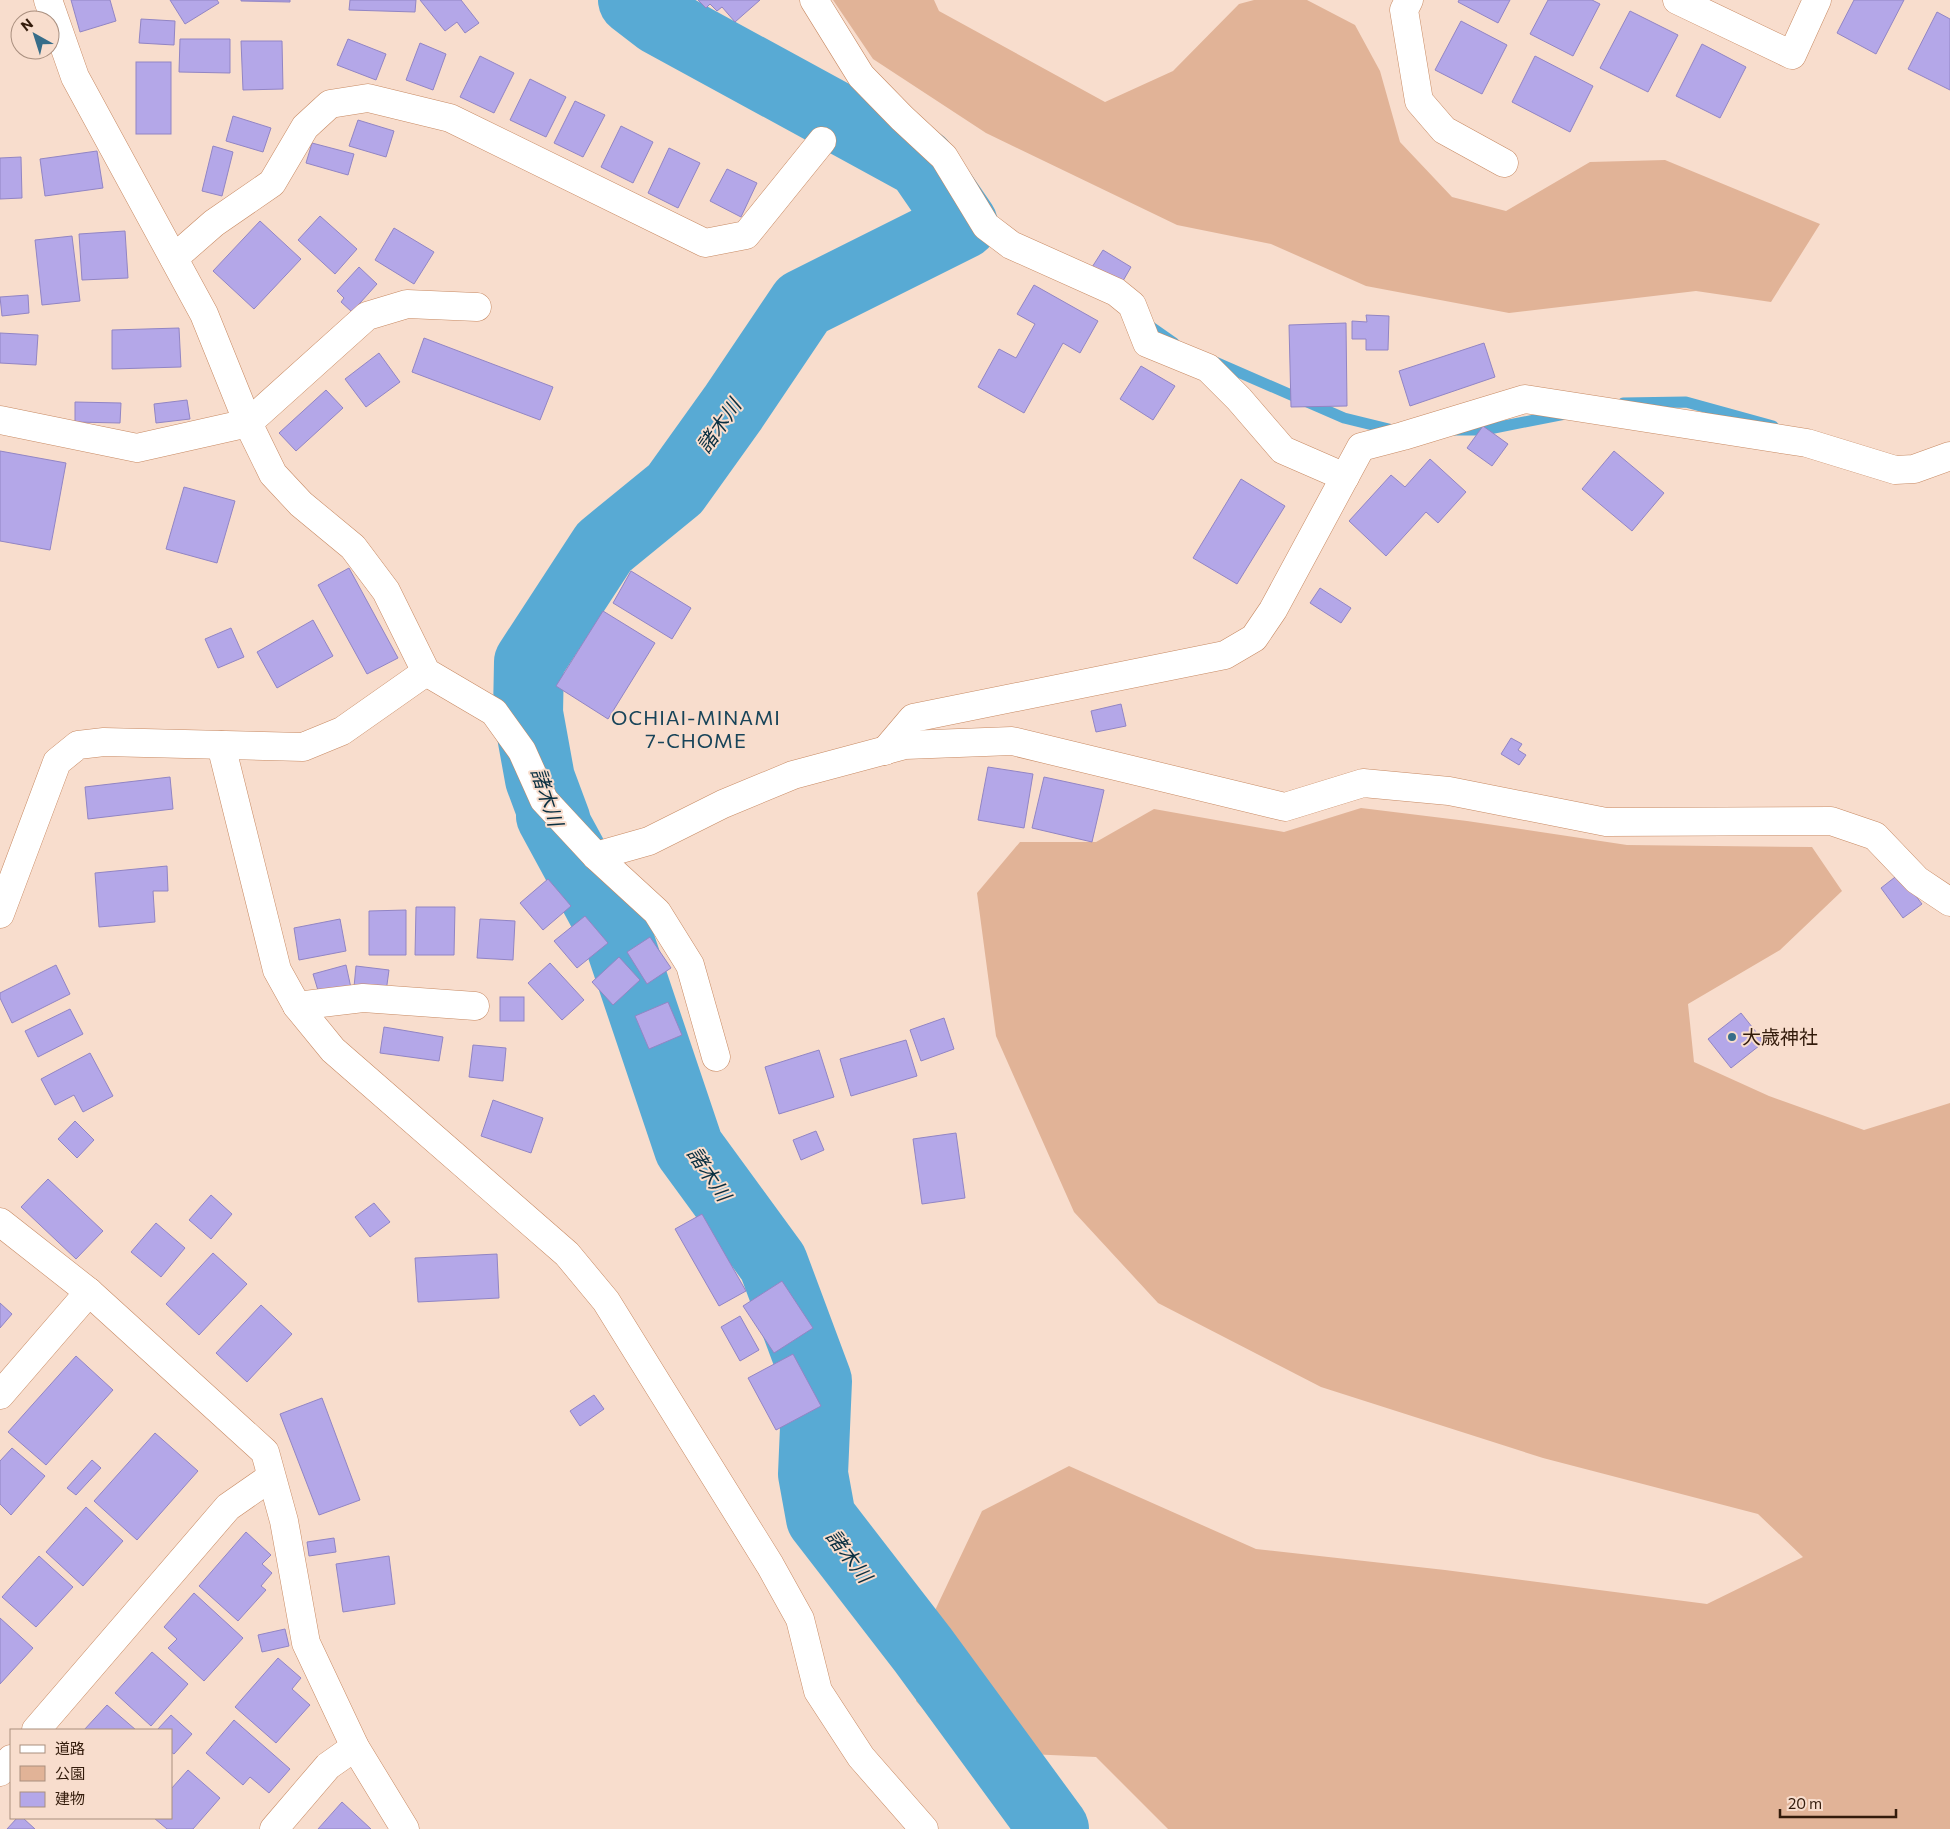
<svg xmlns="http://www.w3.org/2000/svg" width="1950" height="1829" viewBox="0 0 1950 1829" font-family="Commissioner,'Noto Sans JP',sans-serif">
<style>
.green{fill:#e1b397}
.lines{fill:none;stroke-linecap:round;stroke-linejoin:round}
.stream{stroke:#58aad4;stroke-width:11}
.river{stroke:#58aad4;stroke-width:70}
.building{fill:#b4a7e8;stroke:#9285c4}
.street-casing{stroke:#c78962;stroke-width:29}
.street{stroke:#fff;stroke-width:28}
.poi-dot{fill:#376d89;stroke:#f8ddcd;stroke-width:2}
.labels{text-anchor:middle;stroke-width:4;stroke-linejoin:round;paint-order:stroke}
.poi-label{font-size:19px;fill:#331b0b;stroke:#f8ddcd;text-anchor:start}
.water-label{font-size:20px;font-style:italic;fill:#092f41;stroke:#f8ddcd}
.neighbourhood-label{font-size:20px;letter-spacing:1px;fill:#184459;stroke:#f8ddcd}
</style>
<rect width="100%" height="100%" fill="#f8ddcd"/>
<!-- green -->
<g class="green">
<path d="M833 0H934L939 11 1105 102 1173 71 1239 4 1254 0H1307L1355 25 1380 71 1400 142 1452 197 1506 211 1590 162 1665 160 1820 224 1771 302 1696 291 1509 313 1366 286 1271 244 1177 225 986 133 873 59Z"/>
<path d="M1361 808 1467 821 1627 845 1812 847 1842 891 1780 950 1688 1004 1694 1062 1769 1096 1864 1130 1950 1103V1829H1168L1096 1757 961 1751 916 1701 930 1621 982 1511 1069 1466 1256 1549 1445 1570 1707 1604 1803 1557 1758 1514 1543 1458 1321 1387 1158 1303 1074 1212 996 1036 977 893 1020 842H1096L1154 809 1284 832Z"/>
</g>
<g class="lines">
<!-- stream -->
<g class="stream">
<path d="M963 224 983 235"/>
<path d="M1144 322 1174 343"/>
<path d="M1213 361 1344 418 1397 431"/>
<path d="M1623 403 1686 402 1773 426"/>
<path d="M1455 430H1484L1565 414"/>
</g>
<!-- river -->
<path class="river" d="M633 0 659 20 921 163 963 224 803 304 733 408 675 489 604 547 529 662 528 713 540 779 556 822 551 816 620 943 689 1148 773 1263 817 1381 813 1474 821 1518 923 1650 1054 1829"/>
</g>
<!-- building -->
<g class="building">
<path d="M71 0H110L116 21 80 32Z"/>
<path d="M170 0H217L219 3 185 24Z"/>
<path d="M241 0H290V2L241 1Z"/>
<path d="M350 0H416L415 12 349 10Z"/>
<path d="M420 0H461L479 23 465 33 457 22 445 31Z"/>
<path d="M698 0H760L735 22 722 7 717 11 710 4 706 8Z"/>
<path d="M1459 0H1510L1498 23 1458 2Z"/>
<path d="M1548 0H1592L1600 4 1573 56 1530 34Z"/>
<path d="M1854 0H1904L1876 54 1837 33Z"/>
<path d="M1630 11 1678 35 1648 92 1600 68Z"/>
<path d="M1937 12 1950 19V90L1908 69Z"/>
<path d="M141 19 175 21 174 45 139 43Z"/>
<path d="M1461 21 1507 45 1482 94 1435 70Z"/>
<path d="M180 39H230V73L179 72Z"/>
<path d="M348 39 386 54 376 80 337 65Z"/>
<path d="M241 41H282L283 89 243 90Z"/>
<path d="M420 43 446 54 433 90 406 80Z"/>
<path d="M1702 44 1746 67 1720 118 1676 96Z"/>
<path d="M480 56 514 73 494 113 460 97Z"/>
<path d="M1535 56 1593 86 1570 132 1512 102Z"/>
<rect x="136" y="62" width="35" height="72"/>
<path d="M530 79 566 97 546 137 510 120Z"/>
<path d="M575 101 605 115 583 157 554 143Z"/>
<path d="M233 116 271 128 263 152 226 141Z"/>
<path d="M358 120 394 131 386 157 349 146Z"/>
<path d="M621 126 653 142 633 183 601 167Z"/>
<path d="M312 143 354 154 348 175 306 163Z"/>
<path d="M213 146 233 152 222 196 202 191Z"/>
<path d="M669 148 700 163 678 208 648 193Z"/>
<path d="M97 151 103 188 45 196 40 159Z"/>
<path d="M21 157 22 198 0 199V158Z"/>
<path d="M727 169 757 183 741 217 710 201Z"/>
<path d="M320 216 357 249 335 274 298 240Z"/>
<path d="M260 221 301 259 254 309 213 271Z"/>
<path d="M394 228 434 252 414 284 375 260Z"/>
<path d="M125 231 128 278 82 280 79 234Z"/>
<path d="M72 236 80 301 42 305 35 240Z"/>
<path d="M1103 250 1131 267 1116 293 1087 275Z"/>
<path d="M359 267 377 284 352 312 341 302 344 298 337 291Z"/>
<path d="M1034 285 1098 321 1080 353 1063 343 1024 413 978 387 999 349 1016 358 1035 324 1017 314Z"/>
<path d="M28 295 29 313 2 316 0 297Z"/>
<path d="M1366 315 1389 316 1388 350H1366V339H1352V321L1367 322Z"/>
<path d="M1346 323 1347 406 1291 407 1289 325Z"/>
<path d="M179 328 181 367 112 369V330Z"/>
<path d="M0 333 38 335 36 365 0 363Z"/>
<path d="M424 338 553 387 540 420 412 372Z"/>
<path d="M1484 343 1495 377 1410 406 1399 371Z"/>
<path d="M379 353 400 382 366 407 345 379Z"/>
<path d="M1141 366 1175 386 1153 420 1120 399Z"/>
<path d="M326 390 343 408 296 451 279 433Z"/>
<path d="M187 400 190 419 156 423 154 404Z"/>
<path d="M75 402 121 403 120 423 75 422Z"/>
<path d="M1483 426 1508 444 1492 466 1467 448Z"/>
<path d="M0 451 66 463 50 550 0 541Z"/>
<path d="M1614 451 1664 493 1632 531 1582 489Z"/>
<path d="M1430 459 1466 492 1438 523 1426 512 1386 556 1349 521 1391 475 1405 487Z"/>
<path d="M1241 479 1285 506 1237 584 1193 558Z"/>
<path d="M184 487 235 501 217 563 166 549Z"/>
<path d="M349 568 398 658 367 674 318 585Z"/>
<path d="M631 571 691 608 672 639 613 603Z"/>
<path d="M1320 588 1351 608 1341 623 1310 603Z"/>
<path d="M603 611 655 643 608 719 556 686Z"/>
<path d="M313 620 333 656 277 688 257 652Z"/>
<path d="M231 628 244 657 218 668 205 639Z"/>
<path d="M1121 704 1126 726 1096 732 1091 711Z"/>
<path d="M1511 738 1522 744 1518 750 1526 755 1519 765 1501 754Z"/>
<path d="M988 767 1033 774 1024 828 978 820Z"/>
<path d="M170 777 173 809 88 819 85 787Z"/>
<path d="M1044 777 1104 790 1092 842 1032 828Z"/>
<path d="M167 866 168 891H153L155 922 99 927 95 873Z"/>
<path d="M1899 874 1922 904 1903 918 1881 888Z"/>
<path d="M548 879 571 906 543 930 520 903Z"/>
<path d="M416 907H455L454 955H415Z"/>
<path d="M406 910V955H369V911Z"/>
<path d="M585 916 608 943 577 968 554 941Z"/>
<path d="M340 919 346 951 299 960 294 928Z"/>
<path d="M480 919 515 921 513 960 477 958Z"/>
<path d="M650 937 671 968 647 984 627 952Z"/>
<path d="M619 957 640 980 613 1005 592 982Z"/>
<path d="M550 963 584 1000 562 1020 528 983Z"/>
<path d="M56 965 70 994 12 1023 0 998V993Z"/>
<path d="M346 965 351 988 320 997 313 974Z"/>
<path d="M356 966 389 970 386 992 354 987Z"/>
<rect x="500" y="997" width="24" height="24"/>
<path d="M668 1002 682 1035 649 1049 635 1016Z"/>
<path d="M70 1009 83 1034 38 1057 25 1031Z"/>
<path d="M1741 1013 1764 1042 1731 1068 1708 1039Z"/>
<path d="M944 1018 954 1049 921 1061 910 1030Z"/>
<path d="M384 1027 443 1037 439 1061 380 1053Z"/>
<path d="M906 1040 917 1076 851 1096 840 1059Z"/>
<path d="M473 1045 506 1048 503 1081 469 1077Z"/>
<path d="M819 1050 834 1097 779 1114 765 1067Z"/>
<path d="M90 1053 113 1096 83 1112 74 1095 55 1105 41 1079Z"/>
<path d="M493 1100 543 1118 531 1153 481 1136Z"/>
<path d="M75 1121 94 1140 77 1158 58 1139Z"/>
<path d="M816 1131 824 1150 801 1160 793 1140Z"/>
<path d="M956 1133 965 1198 922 1204 913 1139Z"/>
<path d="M48 1179 103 1231 76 1259 21 1207Z"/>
<path d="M211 1195 232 1214 211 1239 189 1220Z"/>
<path d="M374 1203 390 1222 370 1237 355 1217Z"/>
<path d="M702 1214 746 1291 719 1306 675 1229Z"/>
<path d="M156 1223 185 1248 161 1277 131 1252Z"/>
<path d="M213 1253 247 1284 199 1335 166 1304Z"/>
<path d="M497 1254 499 1298 418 1302 415 1258Z"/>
<path d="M782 1281 813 1328 774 1353 743 1306Z"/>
<path d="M0 1303 12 1314 0 1328Z"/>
<path d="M261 1305 292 1334 247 1382 216 1353Z"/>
<path d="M740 1316 759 1350 740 1361 721 1327Z"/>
<path d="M793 1354 821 1406 776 1430 748 1378Z"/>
<path d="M76 1356 113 1390 46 1465 8 1432Z"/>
<path d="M594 1395 604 1409 580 1426 570 1411Z"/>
<path d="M322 1398 360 1500 319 1515 280 1414Z"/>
<path d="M155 1433 198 1471 137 1540 94 1501Z"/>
<path d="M12 1448 45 1476 11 1515 0 1504V1461Z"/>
<path d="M92 1460 101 1468 76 1495 67 1488Z"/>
<path d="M86 1507 123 1541 83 1586 46 1552Z"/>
<path d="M246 1532 271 1555 262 1564 272 1573 261 1586 266 1590 238 1621 199 1586Z"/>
<path d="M334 1538 336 1552 309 1556 307 1542Z"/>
<path d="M39 1556 73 1587 36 1627 2 1597Z"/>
<path d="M389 1556 395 1604 343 1612 336 1564Z"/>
<path d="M194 1593 243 1638 204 1681 168 1648 177 1639 164 1627Z"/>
<path d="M0 1618 33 1648 0 1684Z"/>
<path d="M285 1629 289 1646 262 1652 258 1635Z"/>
<path d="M152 1652 188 1684 151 1726 115 1693Z"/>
<path d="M278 1658 301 1678 292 1689 310 1705 276 1743 235 1707Z"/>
<path d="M107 1705 136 1730H84Z"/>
<path d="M171 1715 192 1734 174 1754 171 1752V1730H157Z"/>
<path d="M234 1720 290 1769 269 1793 250 1777 243 1785 206 1753Z"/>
<path d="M188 1770 220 1798 193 1829H167L154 1818H171V1789Z"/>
<path d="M342 1802 371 1829H318Z"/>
<path d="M17 1818H23L35 1829H7Z"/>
</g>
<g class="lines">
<defs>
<g id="street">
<path d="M48 0 75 77 204 314 248 423 273 474 301 504 353 547 386 591 426 672 494 712 522 751 544 800 596 856 657 912 690 965 716 1057"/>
<path d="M814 0 861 76 902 118 944 157 986 226 1011 245 1116 292 1132 305 1147 343 1208 368 1239 399 1283 450 1345 477"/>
<path d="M1409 0 1404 10 1419 101 1444 130 1504 163"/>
<path d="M1677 0 1792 55 1817 0"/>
<path d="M174 258 214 223 272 183 305 127 330 104 368 98 450 118 705 243 746 235 822 141"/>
<path d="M0 420 137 448 248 423 367 316 407 304 477 307"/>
<path d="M221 745 277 970 297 1006 333 1050 567 1254 606 1301 770 1565 800 1619 818 1691 861 1757 924 1829"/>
<path d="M885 751 913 718 1225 655 1254 638 1273 610 1361 447 1403 436 1525 399 1807 443 1895 470 1914 469 1950 456"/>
<path d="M596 856 649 841 723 804 793 775 905 745 1012 741 1285 807 1363 783 1449 791 1606 822 1831 821 1875 836 1917 880 1950 902"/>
<path d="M0 914 57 762 78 745 104 742 303 747 342 731 426 672"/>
<path d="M297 1006 363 998 475 1006"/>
<path d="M0 1222 89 1292 265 1452 284 1521 306 1643 355 1747 405 1829"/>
<path d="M0 1395 89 1292"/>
<path d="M36 1730 228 1507 271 1477"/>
<path d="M0 1772 11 1759"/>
<path d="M274 1829 328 1766 355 1747"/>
</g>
</defs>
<!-- street casing -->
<use href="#street" class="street-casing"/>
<!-- street -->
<use href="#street" class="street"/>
</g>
<!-- markers -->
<circle class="poi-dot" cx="1732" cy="1037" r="5"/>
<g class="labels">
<!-- poi labels -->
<g class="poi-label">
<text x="1742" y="1044">大歳神社</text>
</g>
<!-- water labels -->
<g class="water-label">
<text transform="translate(719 426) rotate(-55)" y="7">諸木川</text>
<text transform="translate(547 797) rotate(72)" y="7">諸木川</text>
<text transform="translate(709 1174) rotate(56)" y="7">諸木川</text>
<text transform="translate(849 1556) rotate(53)" y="7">諸木川</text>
</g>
<!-- neighbourhood labels -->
<g class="neighbourhood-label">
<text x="696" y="725">OCHIAI-MINAMI<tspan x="696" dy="23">7-CHOME</tspan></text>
</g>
</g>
<!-- legend -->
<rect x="10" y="1729" width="162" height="90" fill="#f8ddcd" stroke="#a98f7f"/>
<rect x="20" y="1745" width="25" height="8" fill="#ffffff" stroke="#a98f7f"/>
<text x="55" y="1754" font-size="15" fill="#331b0b">道路</text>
<rect x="20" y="1766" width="25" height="15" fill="#e1b397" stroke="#a98f7f"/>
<text x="55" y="1779" font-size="15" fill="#331b0b">公園</text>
<rect x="20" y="1792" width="25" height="15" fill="#b4a7e8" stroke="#a98f7f"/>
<text x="55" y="1804" font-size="15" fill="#331b0b">建物</text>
<!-- north arrow -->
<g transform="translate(35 35) rotate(321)"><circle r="24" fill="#f8ddcd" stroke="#a98f7f"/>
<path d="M0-4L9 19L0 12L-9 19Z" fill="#376d89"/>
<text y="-8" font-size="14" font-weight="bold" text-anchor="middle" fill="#331b0b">N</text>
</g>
<!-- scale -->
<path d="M1780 1809v8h116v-8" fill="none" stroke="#331b0b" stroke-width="2.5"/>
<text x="1788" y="1809" font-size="15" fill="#331b0b" stroke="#f8ddcd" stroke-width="4" paint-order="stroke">20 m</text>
</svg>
